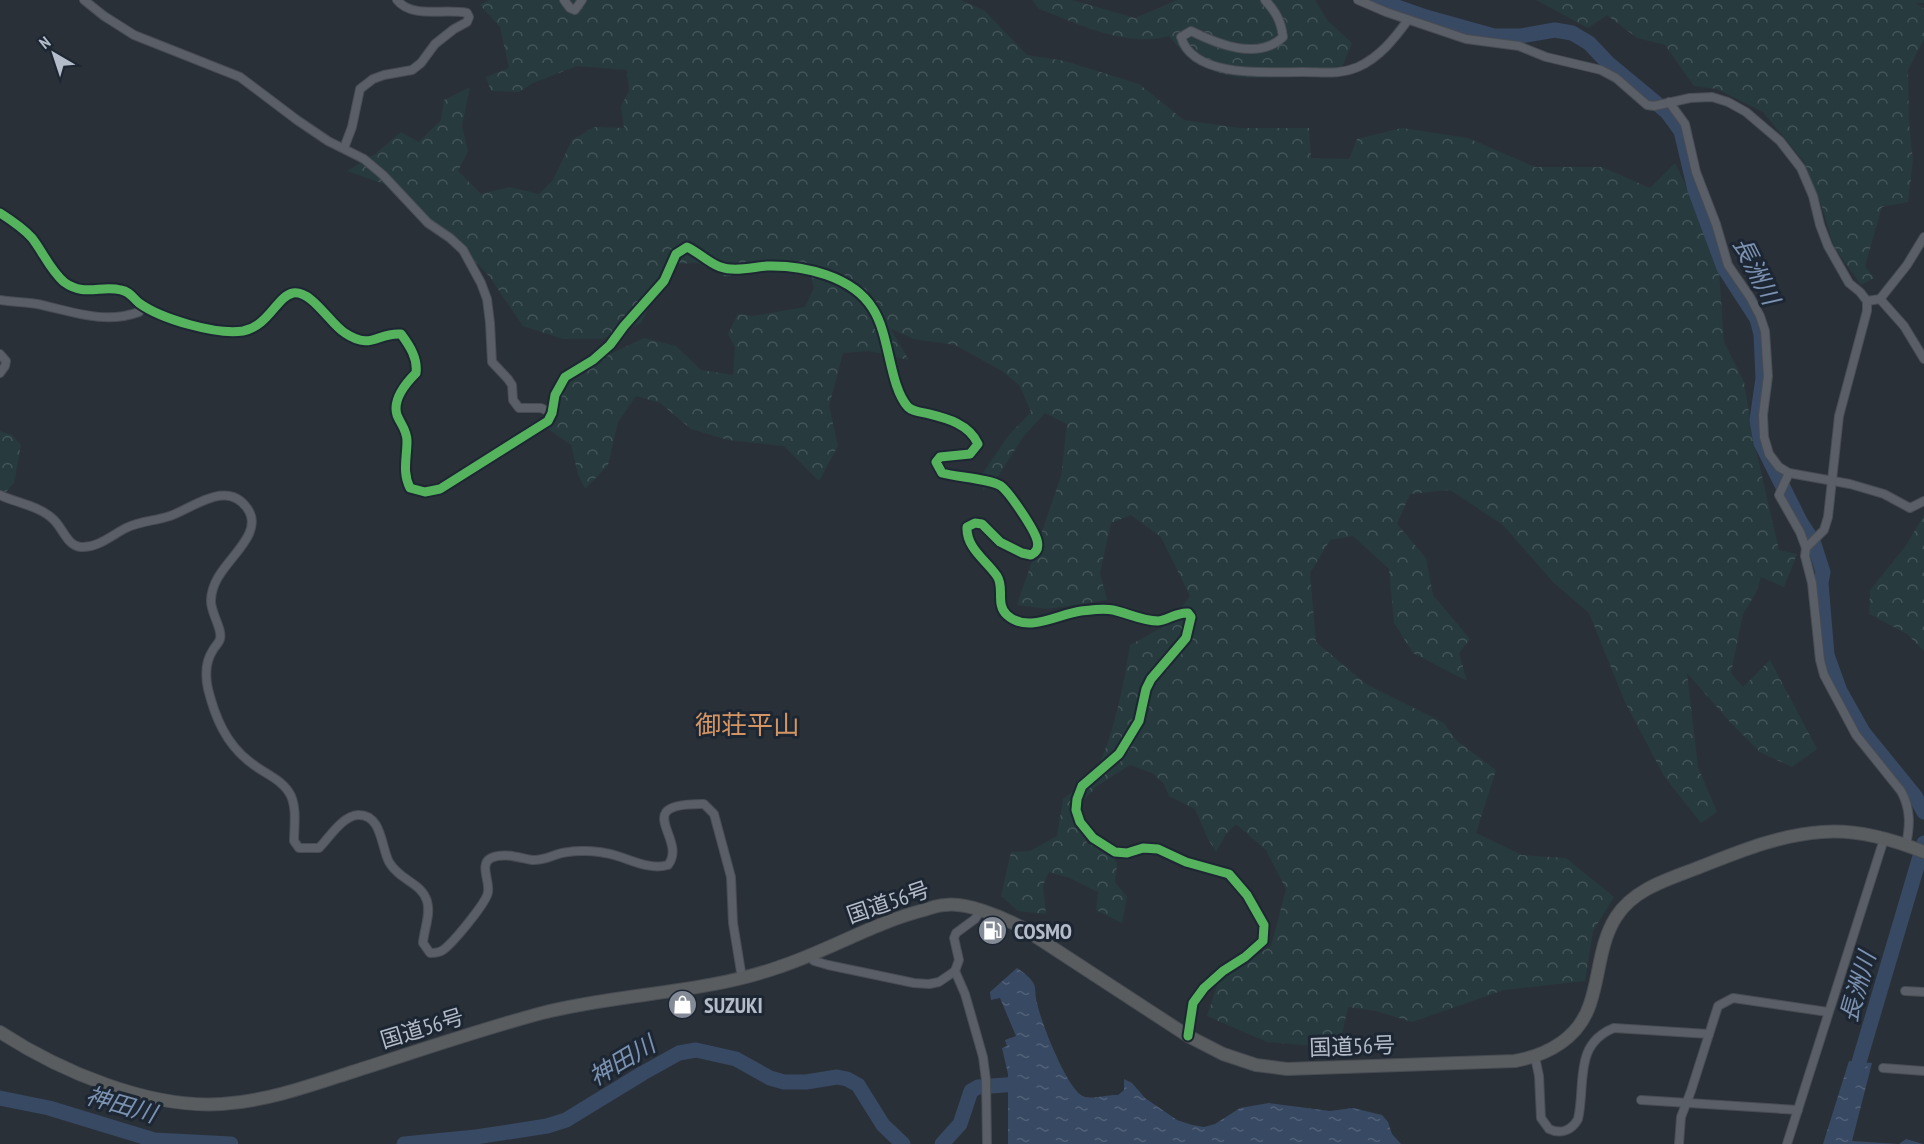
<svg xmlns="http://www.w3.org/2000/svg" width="1924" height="1144" viewBox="0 0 1924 1144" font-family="'PT Sans Narrow','Noto Sans JP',sans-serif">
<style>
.forest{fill:url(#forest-crowns)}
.water{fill:url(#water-ripples)}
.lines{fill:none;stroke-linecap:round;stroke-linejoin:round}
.river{stroke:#384963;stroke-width:15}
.minor-casing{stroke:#484c53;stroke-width:10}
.highway-casing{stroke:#474c53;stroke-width:14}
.minor{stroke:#5a5e66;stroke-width:8}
.highway{stroke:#5a5d60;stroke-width:12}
.cycleway-casing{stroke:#1d2633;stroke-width:13}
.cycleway{stroke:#56b35d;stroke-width:9}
.labels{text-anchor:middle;stroke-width:6;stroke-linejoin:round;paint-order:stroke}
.street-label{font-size:22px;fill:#b4bcc9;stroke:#1d2633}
.poi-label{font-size:22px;font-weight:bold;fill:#b4bcc9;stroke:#1d2633;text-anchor:start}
.water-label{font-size:24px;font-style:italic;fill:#7c92b1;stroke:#1d2633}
.quarter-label{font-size:26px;fill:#d59563;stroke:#1d2633}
</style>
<defs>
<pattern id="forest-crowns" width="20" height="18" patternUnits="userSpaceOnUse" patternTransform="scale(1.5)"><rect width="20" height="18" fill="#273a3e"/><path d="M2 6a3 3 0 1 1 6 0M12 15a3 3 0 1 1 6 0" fill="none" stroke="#445559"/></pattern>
<pattern id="water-ripples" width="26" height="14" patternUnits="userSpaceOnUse" patternTransform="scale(1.5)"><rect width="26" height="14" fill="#384963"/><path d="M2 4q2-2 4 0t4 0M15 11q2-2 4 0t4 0" fill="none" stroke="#526178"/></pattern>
</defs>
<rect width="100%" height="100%" fill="#2a3038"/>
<!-- forest -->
<g class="forest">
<path d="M489 0H961L985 11 1027 55 1065 61 1139 84 1184 120 1239 128H1309L1311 158 1349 159 1357 139 1402 128 1468 138 1535 167H1602L1650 188 1675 163 1696 207 1719 271 1724 342 1744 382 1753 437 1779 550 1797 554 1784 587 1761 577 1756 593 1743 614 1731 673 1743 687 1770 660 1817 749 1792 767 1760 752 1730 722 1687 673 1698 767 1717 812 1701 823 1664 776 1625 702 1589 613 1554 583 1503 525 1450 490 1410 494 1397 524 1426 558 1433 595 1470 639 1459 653 1467 681 1413 653 1394 623 1389 569 1353 536 1330 540 1310 573 1316 642 1366 684 1444 723 1456 740 1496 770 1476 833 1522 855 1566 858 1614 897 1593 931 1585 981 1504 990 1412 1022 1376 1011 1348 1007 1339 1048 1267 1042 1207 1016 1219 979 1271 946 1286 889 1266 850 1236 824 1226 834 1216 852 1207 837 1195 809 1169 796 1164 784 1152 773 1130 765 1097 786 1082 802 1076 825 1088 844 1111 851 1117 864 1115 882 1127 897 1122 923 1096 910 1098 892 1070 878 1049 872 1043 885 1046 914 1018 911 1001 896 1011 852 1030 851 1057 836 1063 799C1071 792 1082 787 1089 779 1111 755 1125 678 1130 645L1168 624 1190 596 1161 537 1131 515 1111 523 1100 573 1107 600 1048 609 1017 605 1061 476 1067 424 1045 413 1023 437 999 475 983 491 982 474 1009 435 1031 412 1020 386 1002 371 955 345 913 339 890 328 909 360 869 351 843 353 829 406 838 446 819 481 784 446 728 440 691 429 660 403 636 396 618 422 608 465 585 489 578 474 571 445 545 427 552 404 576 370 644 338 676 346 701 370 733 375 735 347 728 334 738 314 753 316 805 307 814 288 808 264H770L726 277 698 263 669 264 641 323 602 339H563L523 326 489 276 451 236 390 186 347 171 375 154 401 132 419 142 441 120 444 100 470 87 462 126 468 151 458 171 481 194 510 187 539 194 553 180 572 140 594 127 624 128 621 106 629 91 627 70 577 66 533 83 519 92 491 91 486 77 509 68 500 27 480 5Z"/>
<path d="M1032 0H1072L1135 18 1177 0H1315L1328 21 1352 43 1342 67C1296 75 1243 88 1199 65 1188 60 1177 45 1169 36 1126 48 1079 24 1039 9Z"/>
<path d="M1536 0H1924V3H1916L1924 9V39L1908 70 1909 122 1913 161 1908 202 1882 207 1865 266 1874 278 1861 285 1834 247 1822 207 1804 162 1763 112 1717 89 1694 86 1665 45 1637 38 1607 15 1588 28Z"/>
<path d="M0 431 12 435 21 445 14 483 0 499Z"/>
<path d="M1924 515V651L1907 634 1869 614 1870 590 1905 547Z"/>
</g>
<!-- water -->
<g class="water">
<path d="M1017 968C1023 972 1030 977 1034 984 1036 989 1035 997 1037 1003 1041 1022 1065 1084 1081 1095 1089 1101 1107 1094 1118 1095L1124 1090V1079L1132 1083 1145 1098 1177 1120 1192 1125 1204 1127 1215 1124 1240 1108 1269 1103 1330 1111 1353 1108 1382 1115 1388 1122 1392 1134 1401 1144H1008V1074L1002 1048 1007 1046 1005 1040 1016 1036 1000 998 991 1000 990 992Z"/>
<path d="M1849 1061 1872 1063 1852 1141 1899 1144 1906 1139 1923 1144H1823Z"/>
</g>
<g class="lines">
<!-- river -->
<g class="river">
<path d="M1377 0 1426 17 1494 36H1521L1555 30 1572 33 1589 43 1608 63 1667 112 1681 131 1695 190 1724 268 1757 319 1761 334 1763 378 1757 420 1761 443 1801 523 1813 541 1823 572 1821 583 1827 655 1840 691 1863 732 1915 796 1924 812"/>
<path d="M1854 1079 1924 843"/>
<path d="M0 1098 49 1108 154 1140 231 1144"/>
<path d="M404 1144 476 1137 547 1126 566 1120 643 1073 679 1053 696 1050 736 1059 770 1078 784 1082H806L837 1077 847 1079 858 1085 883 1125 903 1144"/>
<path d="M942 1144 960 1124 971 1091 978 1087 1019 1084"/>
</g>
<defs>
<g id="minor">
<path d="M84 0 104 16 134 35 240 77 297 120 328 141 364 159 383 175 428 223 450 238 463 250 481 283 487 299 490 323 492 362 508 379 512 385 513 400 519 408H541L552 413"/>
<path d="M564 0 570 8 575 10 582 0"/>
<path d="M1265 0C1276 12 1281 21 1283 37 1258 61 1217 44 1191 31L1181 37C1193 79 1270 72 1303 72 1323 72 1339 75 1358 67 1380 57 1394 39 1408 20"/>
<path d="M1358 0 1386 12 1466 39 1519 46 1546 57 1601 70 1616 78 1647 105 1654 106 1690 98 1712 97 1728 102 1746 112 1780 141 1801 168 1813 196 1820 225 1828 246 1849 283 1860 292 1867 301V311L1839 416 1828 517 1824 530 1806 548"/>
<path d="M1669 102 1685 124 1696 172 1716 224 1728 265 1750 297 1760 316 1765 331 1768 376 1763 415 1764 437 1769 454 1779 467 1789 473 1850 484 1884 494 1910 508 1924 501"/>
<path d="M344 148 352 127 360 89 373 79 384 75 412 70 421 63 435 44 454 29 467 22 469 17 467 13C445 8 412 19 397 0"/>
<path d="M0 213C11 220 23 228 32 238 43 252 50 270 64 282 84 297 101 285 121 290 129 291 133 298 139 303 161 319 216 335 243 331 269 326 277 296 293 293 312 290 330 324 345 333 372 351 377 332 401 334 410 346 418 359 416 373 406 383 392 399 397 415 401 425 407 430 407 441 407 458 402 472 410 488L425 492 440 489 548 421 552 413 555 395 565 377 593 360 610 345 624 326 664 281 676 254 687 247C702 254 714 269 731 269 743 270 755 267 767 266 803 265 853 276 873 309 890 335 889 386 908 407 912 411 919 412 925 413 945 418 969 423 978 444L970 454 940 457 936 462 942 473C956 477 991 479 1001 486 1010 493 1034 529 1037 540 1039 547 1037 552 1031 555L1022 553 1000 542 982 524 975 523 967 527C966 548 986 560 997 576 1005 588 995 604 1007 615 1028 634 1058 614 1081 611 1091 610 1103 608 1113 610 1127 613 1143 621 1158 621 1168 620 1177 612 1188 613L1191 617 1186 638 1151 679 1146 689 1139 721 1119 754 1082 786 1077 799 1076 810 1080 822 1093 838 1115 852 1127 853 1143 848 1158 849 1186 862 1229 874 1247 895 1264 925 1263 941 1245 957 1223 971 1204 988 1193 1003 1188 1036"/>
<path d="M1880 299 1904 326 1924 359"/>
<path d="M0 300C12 302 25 302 37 304 71 311 104 325 139 312L141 309 139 303"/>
<path d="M1867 301 1880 299 1907 265 1924 237"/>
<path d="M0 354 6 361 5 366 0 373"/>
<path d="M1789 473 1779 495 1800 532 1806 548 1805 556 1812 583 1820 660 1824 675 1856 735 1901 791C1911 809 1910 826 1906 845"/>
<path d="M0 495C17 503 39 506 53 519 63 528 67 546 81 547 98 548 112 535 126 528 140 521 155 521 170 516 193 508 227 479 247 508 253 516 253 525 249 534 238 557 212 573 211 600 210 612 223 629 220 639 219 643 215 646 213 650 205 662 205 675 208 689 215 717 226 744 250 762 264 774 283 779 291 796 297 810 294 827 294 841L299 848H319C329 838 342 816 358 815 382 814 381 847 389 862 400 881 421 882 427 901 431 915 424 929 423 943L430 953C435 953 439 953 443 950 453 943 487 902 488 892 490 881 479 864 491 858 503 852 520 858 532 860 546 861 555 853 568 852 577 850 596 851 605 853 626 856 646 871 668 865 689 839 627 803 704 804L714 814 731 877 733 923 742 978"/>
<path d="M809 956 814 961 828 965 914 983 929 984 939 982 955 971 959 960 954 938 956 933 975 919 981 910"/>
<path d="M955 971 965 994 983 1057 986 1080 987 1144"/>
<path d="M1905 991 1924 992"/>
<path d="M1535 1057 1539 1076 1541 1118 1549 1129C1561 1135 1572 1130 1578 1119 1586 1085 1573 1044 1614 1028L1709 1034"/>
<path d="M1883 1068 1924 1071"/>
<path d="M1641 1100 1798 1110"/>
<path d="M1679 1144 1681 1117 1691 1091 1718 1006 1733 998 1828 1012"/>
<path d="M1787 1144 1884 839"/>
</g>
<path id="highway" d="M0 1032C60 1071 149 1109 222 1104 267 1101 309 1086 352 1072 415 1052 478 1030 542 1013 620 993 703 994 779 967 828 951 873 923 924 910 931 908 938 905 945 905 967 902 1002 917 1021 927L1188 1036 1223 1054 1256 1065 1287 1069 1515 1061C1548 1055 1579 1038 1590 1004 1600 975 1599 944 1616 917 1635 887 1673 878 1705 865 1743 850 1780 835 1822 832 1857 829 1892 839 1924 852"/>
</defs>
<!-- minor casing -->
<use href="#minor" class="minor-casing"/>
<!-- highway casing -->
<use href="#highway" class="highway-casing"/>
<!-- minor -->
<use href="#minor" class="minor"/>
<!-- highway -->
<use href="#highway" class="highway"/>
<defs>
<path id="cycleway" d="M0 213C11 220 23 228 32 238 43 252 50 270 64 282 84 297 101 285 121 290 129 291 133 298 139 303 161 319 216 335 243 331 269 326 277 296 293 293 312 290 330 324 345 333 372 351 377 332 401 334 410 346 418 359 416 373 406 383 392 399 397 415 401 425 407 430 407 441 407 458 402 472 410 488L425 492 440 489 548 421 552 413 555 395 565 377 593 360 610 345 624 326 664 281 676 254 687 247C702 254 714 269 731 269 743 270 755 267 767 266 803 265 853 276 873 309 890 335 889 386 908 407 912 411 919 412 925 413 945 418 969 423 978 444L970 454 940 457 936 462 942 473C956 477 991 479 1001 486 1010 493 1034 529 1037 540 1039 547 1037 552 1031 555L1022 553 1000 542 982 524 975 523 967 527C966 548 986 560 997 576 1005 588 995 604 1007 615 1028 634 1058 614 1081 611 1091 610 1103 608 1113 610 1127 613 1143 621 1158 621 1168 620 1177 612 1188 613L1191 617 1186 638 1151 679 1146 689 1139 721 1119 754 1082 786 1077 799 1076 810 1080 822 1093 838 1115 852 1127 853 1143 848 1158 849 1186 862 1229 874 1247 895 1264 925 1263 941 1245 957 1223 971 1204 988 1193 1003 1188 1036"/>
</defs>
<!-- cycleway casing -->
<use href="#cycleway" class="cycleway-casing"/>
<!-- cycleway -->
<use href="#cycleway" class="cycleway"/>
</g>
<!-- icons -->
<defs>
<symbol id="fuel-disc" viewBox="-11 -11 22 22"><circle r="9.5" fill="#848b96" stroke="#1d2633"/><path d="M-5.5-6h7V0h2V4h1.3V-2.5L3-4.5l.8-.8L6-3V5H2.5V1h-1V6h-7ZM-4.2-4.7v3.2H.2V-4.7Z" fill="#fff"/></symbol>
<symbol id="shop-disc" viewBox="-11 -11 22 22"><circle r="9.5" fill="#848b96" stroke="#1d2633"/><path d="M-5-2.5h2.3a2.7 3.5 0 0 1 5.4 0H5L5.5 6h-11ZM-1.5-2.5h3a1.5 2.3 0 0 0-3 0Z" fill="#fff"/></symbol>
</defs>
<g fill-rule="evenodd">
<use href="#fuel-disc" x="976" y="914" width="33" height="33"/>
<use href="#shop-disc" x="666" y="988" width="33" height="33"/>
</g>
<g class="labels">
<!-- street labels -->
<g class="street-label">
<text transform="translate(888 902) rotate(-19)" y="8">国道56号</text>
<text transform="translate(422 1028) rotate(-17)" y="8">国道56号</text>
<text transform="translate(1352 1046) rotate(-2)" y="8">国道56号</text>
</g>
<!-- poi labels -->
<g class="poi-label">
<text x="1014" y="939">COSMO</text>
<text x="704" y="1013">SUZUKI</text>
</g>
<!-- water labels -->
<g class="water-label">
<text transform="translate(1756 271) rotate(63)" y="8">長洲川</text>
<text transform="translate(1858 987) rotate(-74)" y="8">長洲川</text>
<text transform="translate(622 1061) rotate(-31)" y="8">神田川</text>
<text transform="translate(121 1105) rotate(16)" y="8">神田川</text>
</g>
<!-- quarter labels -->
<g class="quarter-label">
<text x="747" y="734">御荘平山</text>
</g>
</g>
<!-- north arrow -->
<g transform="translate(54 54) rotate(321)" stroke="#1d2633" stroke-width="4.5" paint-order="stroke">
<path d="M0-4.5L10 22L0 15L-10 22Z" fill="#b4bcc9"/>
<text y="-9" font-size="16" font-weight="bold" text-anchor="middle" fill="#b4bcc9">N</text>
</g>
</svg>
